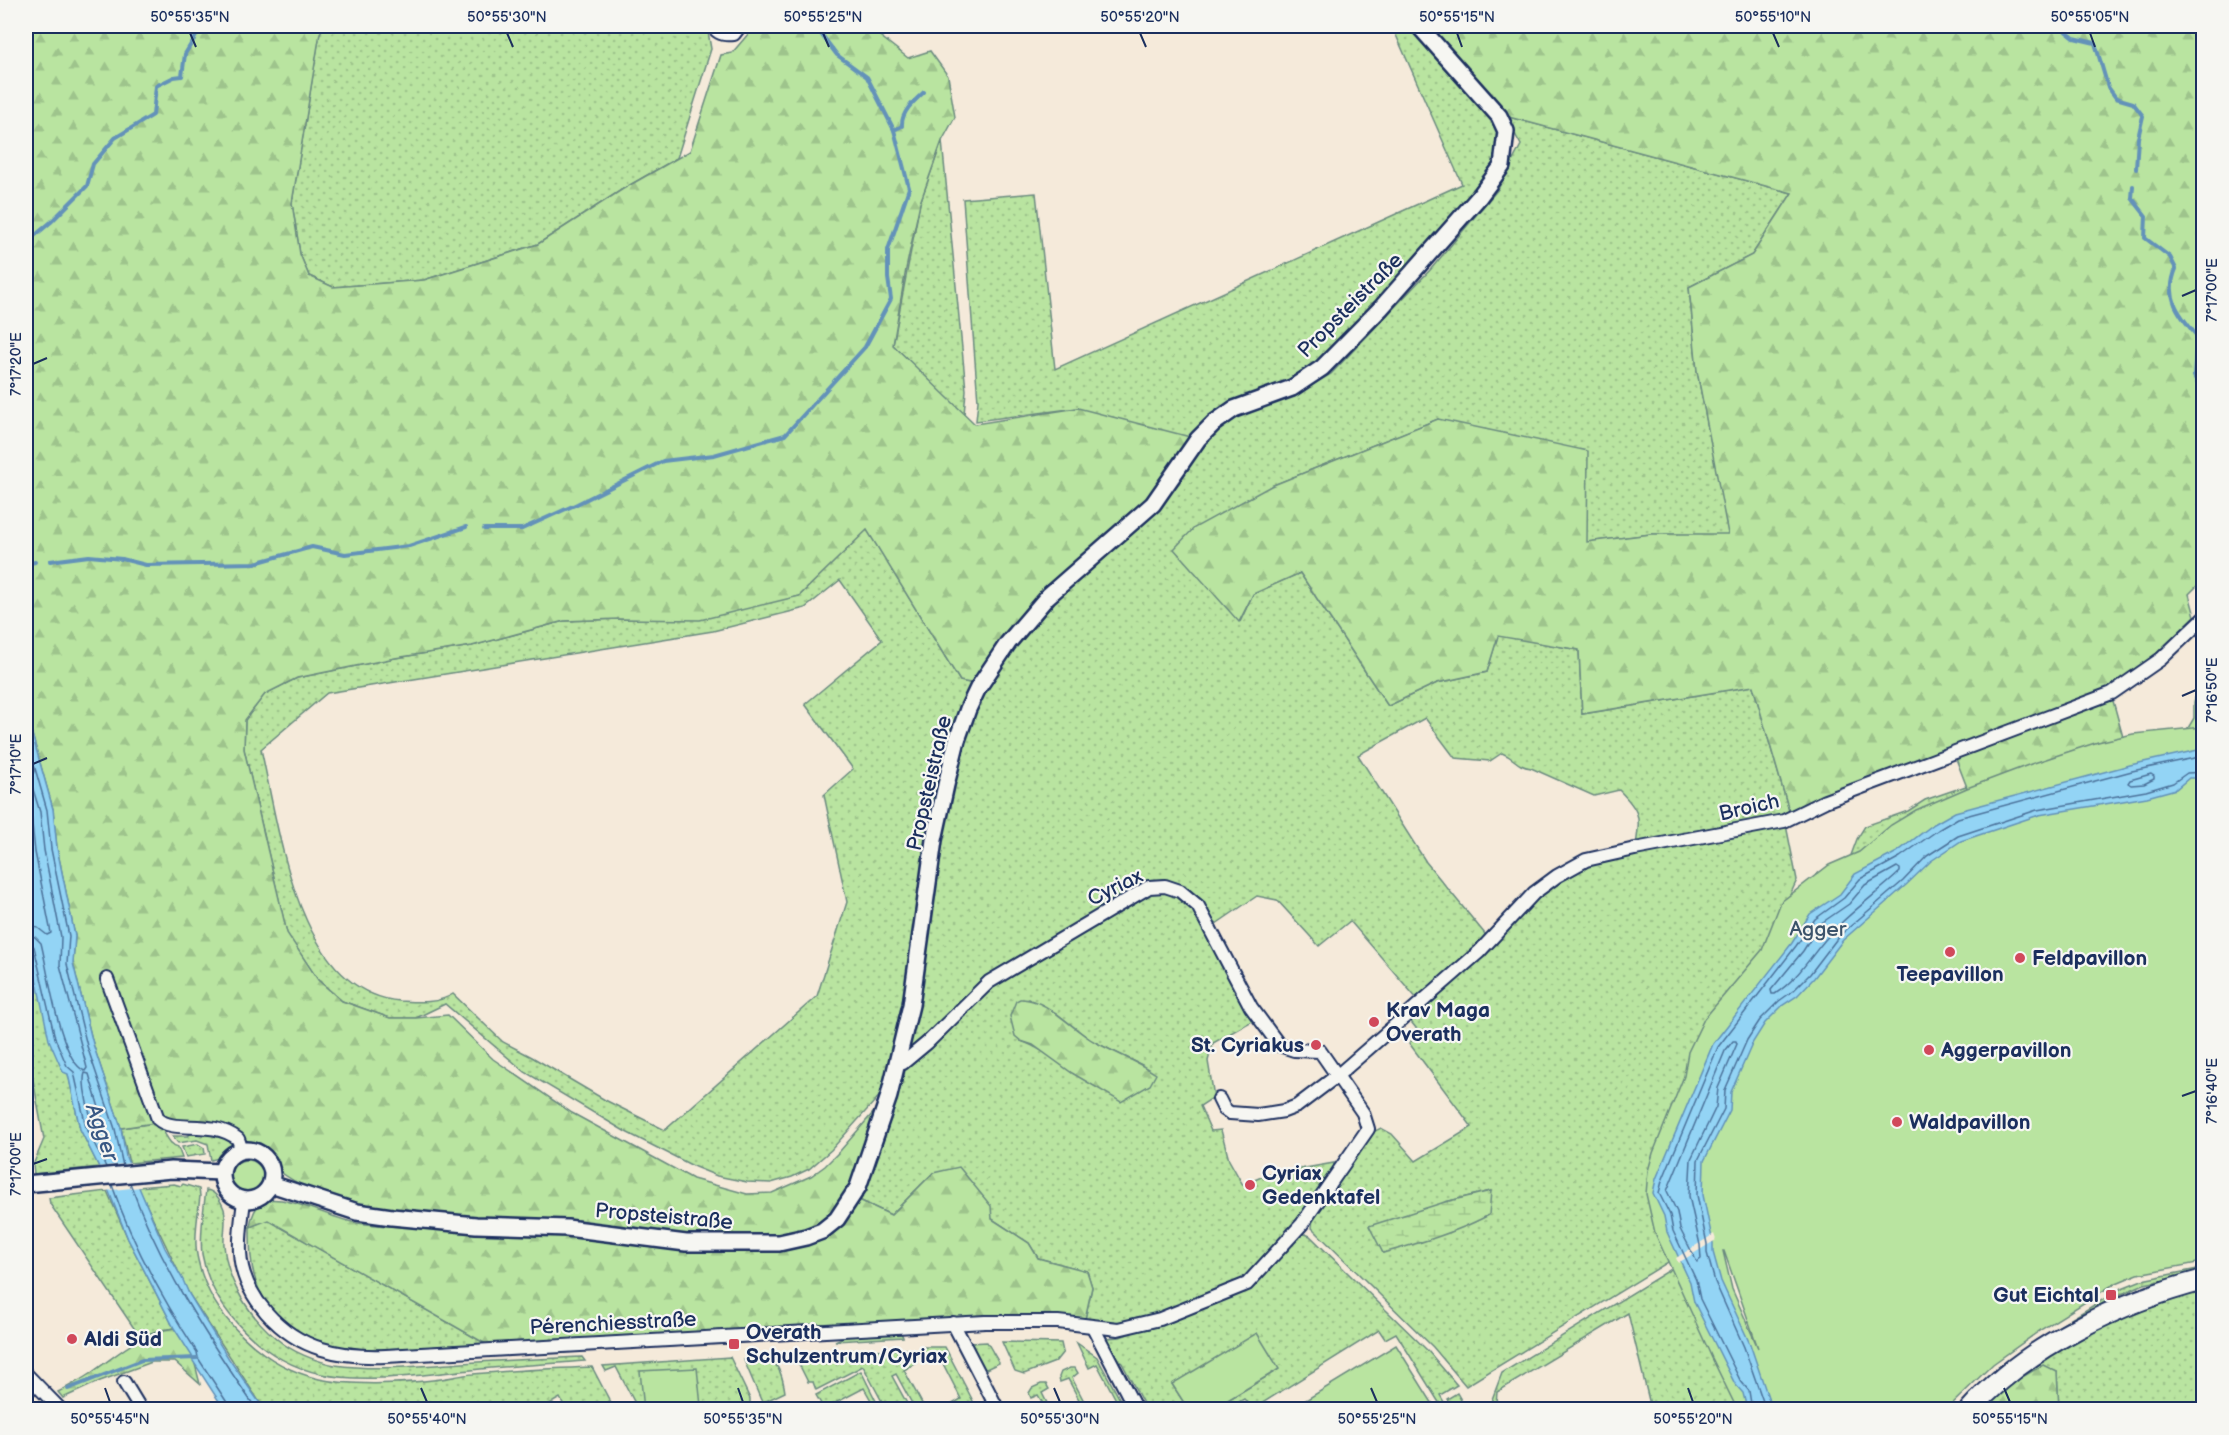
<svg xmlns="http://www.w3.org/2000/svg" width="2229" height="1435" viewBox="0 0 2229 1435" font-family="'Balsamiq Sans',sans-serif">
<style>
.grass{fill:url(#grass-dots);stroke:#6a8a7f;stroke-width:1.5;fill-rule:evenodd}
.forest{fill:url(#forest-firs);stroke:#6a8a7f;stroke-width:1.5}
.wetland{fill:url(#wetland-marsh);stroke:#6a8a7f;stroke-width:1.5}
.green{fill:#b9e4a0;stroke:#6a8a7f;stroke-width:1.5;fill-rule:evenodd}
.water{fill:#93d4f5;stroke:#6392b9;stroke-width:1.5}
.pier{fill:#f5eada}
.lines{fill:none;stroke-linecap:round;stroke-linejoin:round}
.shore{stroke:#4b719a;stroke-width:1.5}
.stream{stroke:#6392b9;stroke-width:4}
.minor-casing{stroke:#1b2f5e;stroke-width:16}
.tertiary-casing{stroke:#1b2f5e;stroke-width:20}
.primary-casing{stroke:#1b2f5e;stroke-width:24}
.minor{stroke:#f6f6f2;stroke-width:12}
.tertiary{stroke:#f6f6f2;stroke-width:15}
.primary{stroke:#f6f6f2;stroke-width:20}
.ticks{fill:none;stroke:#1b2f5e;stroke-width:2}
.poi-dot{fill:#d1495b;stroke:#f6f6f2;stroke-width:2}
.labels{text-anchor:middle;stroke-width:4.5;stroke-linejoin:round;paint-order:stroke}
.street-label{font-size:21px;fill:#1b2f5e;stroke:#f6f6f2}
.park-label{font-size:21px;fill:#3b536b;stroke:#f6f6f2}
.poi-label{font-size:21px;font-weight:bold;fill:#1b2f5e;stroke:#f6f6f2;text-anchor:start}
.water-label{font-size:22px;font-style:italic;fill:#395884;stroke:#f6f6f2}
.neatline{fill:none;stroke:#1b2f5e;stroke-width:2}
.ticks-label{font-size:15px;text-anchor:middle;fill:#1b2f5e}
</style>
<defs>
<pattern id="grass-dots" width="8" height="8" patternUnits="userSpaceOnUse" patternTransform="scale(1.5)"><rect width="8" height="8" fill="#b9e4a0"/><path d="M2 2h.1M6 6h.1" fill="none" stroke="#9ec48c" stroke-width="1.8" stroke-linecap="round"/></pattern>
<pattern id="forest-firs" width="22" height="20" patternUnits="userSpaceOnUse" patternTransform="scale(1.5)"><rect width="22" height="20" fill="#b9e4a0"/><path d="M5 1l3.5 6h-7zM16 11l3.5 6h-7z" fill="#9ec48c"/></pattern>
<pattern id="wetland-marsh" width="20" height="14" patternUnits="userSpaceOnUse" patternTransform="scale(1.5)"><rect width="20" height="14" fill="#b9e4a0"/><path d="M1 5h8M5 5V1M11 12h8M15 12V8" fill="none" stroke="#9ec48c"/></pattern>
</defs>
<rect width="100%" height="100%" fill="#f5eada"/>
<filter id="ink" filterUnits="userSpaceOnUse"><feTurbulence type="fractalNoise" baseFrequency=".0167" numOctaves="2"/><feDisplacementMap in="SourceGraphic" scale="12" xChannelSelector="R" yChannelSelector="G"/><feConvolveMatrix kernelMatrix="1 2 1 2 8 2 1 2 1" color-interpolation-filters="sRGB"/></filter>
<g filter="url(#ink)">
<!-- grass -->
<g class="grass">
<path d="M324 26H707L711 49 677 158 623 189 538 244 424 280 333 287 309 276 300 254 292 203 320 32Z"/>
<path d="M1392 26H1410L1457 75 1496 122 1501 142 1479 197 1293 388 1302 391 1331 374 1431 269 1498 189 1521 145 1505 116 1792 193 1752 255 1689 287 1697 371 1729 535 1651 534 1587 542 1438 419 1271 486 1240 622 1253 594 1300 573 1388 706 1437 683 1487 672 1498 635 1579 650 1582 714 1753 686 1790 814 1636 846C1640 816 1641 812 1619 790L1594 796 1531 768C1516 766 1515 758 1502 753L1490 761 1455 758 1425 718 1358 755 1426 862 1485 934 1484 940 1418 1000 1350 921 1319 946 1277 900 1257 896 1216 924 1239 997 1254 1020 1213 1043 1208 1061 1214 1097 1200 1106 1211 1131 1221 1130 1229 1160 1243 1185 1266 1175 1334 1163 1332 1177 1301 1221 1246 1279 1158 1316 1119 1325 1085 1319 1092 1287 1087 1271 1038 1258 1029 1243 992 1219 933 1173 891 1215 859 1200 879 1147 896 1090 904 1076 942 842 952 786 964 740 1078 408 976 421 978 401 963 199 1036 193 1055 369 1462 184ZM1028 999 1056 1013 1092 1041 1142 1065 1093 1084C1068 1071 1047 1050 1021 1041Z"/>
<path d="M942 141 966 390 964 415 893 345 920 203Z"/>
<path d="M867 529 960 681 975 684 928 836 921 878 903 1012 883 1092 831 1150 809 1169 792 1177 771 1183 747 1182 717 1176 695 1167 626 1132 525 1072 445 1004 416 1018H390L342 1001 318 980 287 934 244 749 245 720 265 694 297 678 395 658 472 646 564 621 620 619 799 596ZM840 580 882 640 805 704 853 769 824 795 847 902 817 996 665 1130 605 1100 532 1057 503 1042 453 994C438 1004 417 1002 400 1001 297 992 279 828 261 749L327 693 713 631 805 608Z"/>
<path d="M2203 663V750H2198L2188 728 2194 718V702Z"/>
<path d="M1966 786 1975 808 1678 1256 1466 1386 1433 1347 1312 1228 1313 1216 1373 1132 1381 1128 1392 1134 1416 1161 1472 1127 1409 1043 1420 1033 1408 1018 1539 895 1559 878 1589 864 1786 825 1797 880 1783 910 1850 858 1857 839 1865 826 1908 811 1925 800ZM1491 1191 1383 1253 1377 1239 1445 1202Z"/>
<path d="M26 930 68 1073 80 1129 99 1167 34 1174 33 1165 44 1139 26 1042Z"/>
<path d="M156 1123C167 1132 166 1143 178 1147L182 1158 129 1163 121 1128Z"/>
<path d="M195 1130H203L231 1139 234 1144C230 1153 220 1158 211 1160L208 1144 197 1140 178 1143 172 1136H188Z"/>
<path d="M198 1144 204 1148 205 1154 186 1157 182 1147Z"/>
<path d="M174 1184 181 1186 183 1184 199 1189 200 1196C198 1216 193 1240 198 1260 210 1316 263 1366 319 1379 350 1386 401 1384 433 1380 446 1379 460 1375 473 1374 512 1370 552 1369 592 1367L614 1409H566L560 1398 539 1410 264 1409 189 1294 138 1187Z"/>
<path d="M206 1190C215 1191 221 1201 224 1209 227 1220 223 1234 224 1245 227 1282 249 1316 277 1339 292 1352 315 1361 335 1365 376 1371 421 1366 463 1363 502 1360 542 1359 582 1357L585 1361C547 1364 509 1366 471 1370 425 1374 366 1384 321 1374 265 1362 212 1311 202 1254 200 1240 204 1205 206 1190Z"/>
<path d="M107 1191 128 1239 174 1328 156 1331 140 1337 50 1204 49 1198Z"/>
<path d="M267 1219 486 1344C460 1345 434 1347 408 1348 359 1350 317 1353 278 1316 269 1307 260 1295 256 1282 250 1264 250 1246 250 1227Z"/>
<path d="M1305 1234 1310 1236 1428 1351 1457 1385 1440 1395 1448 1409H1443L1396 1333 1385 1339 1379 1330 1253 1409 1244 1399 1227 1409H1213L1279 1369 1172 1384 1188 1409H1146L1122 1363 1117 1360 1105 1341 1106 1338 1120 1337 1214 1303 1299 1235Z"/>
<path d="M1681 1263 1747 1409H1651L1628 1313 1497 1392 1496 1404 1499 1409 1488 1410 1502 1373Z"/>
<path d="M2203 1268V1273L2144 1284 2108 1300 2050 1336 2048 1333 2122 1288 2142 1280Z"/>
<path d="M2203 1287V1409H2059L2057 1372 2005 1387 2025 1370 2108 1321Z"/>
<path d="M901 1333 903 1337 835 1341 849 1335Z"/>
<path d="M987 1342 999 1363 984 1370 969 1343Z"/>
<path d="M1002 1342 1061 1343 1063 1352 1055 1362 1024 1374 1015 1371Z"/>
<path d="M1077 1343 1097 1357 1125 1409H1121L1097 1364 1089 1368Z"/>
<path d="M921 1347H945L973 1401 972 1405 963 1409H950L949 1406 961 1399 937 1352 923 1358 919 1353 922 1352Z"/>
<path d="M910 1349 916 1363 904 1370 925 1409H915L896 1374 892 1376 910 1409H886L863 1366 816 1390 813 1382H808L795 1356 825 1351Z"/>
<path d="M730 1357 750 1399V1408L747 1410 638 1409 616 1367 606 1371 603 1366Z"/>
<path d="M767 1358C780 1364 783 1379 785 1392L764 1402 761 1400 744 1360Z"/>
<path d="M1070 1368H1075L1078 1373 1072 1378 1088 1409H1084L1068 1379 1060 1382 1059 1377 1061 1372Z"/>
<path d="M861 1371 880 1409H876L864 1388 824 1409 816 1395Z"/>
<path d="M1041 1384H1046L1049 1389 1042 1393 1050 1409H1046L1038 1395 1031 1398 1029 1393 1032 1388Z"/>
<path d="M1457 1393 1465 1407 1461 1409H1453L1447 1399Z"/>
</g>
<!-- forest -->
<g class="forest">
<path d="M26 26H324L320 33 292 203 300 254 309 276 333 287 424 280 538 244 623 189 690 151 721 55 732 53 755 26H867L908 58 930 51 948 76 955 117 942 141 920 203 906 269 893 345 975 424 1078 408 1198 439 1153 504 1111 540 975 684 960 681 867 530 799 596 700 620 620 619 564 621 472 646 395 658 297 678 265 694 245 720 244 749 287 933 318 980 342 1001 390 1018H416L448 1015 493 1059 572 1113 693 1179 747 1194 772 1193 811 1176 825 1166 840 1151 879 1106C868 1140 853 1204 822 1223 801 1236 775 1236 751 1237 686 1239 621 1231 556 1226 489 1220 419 1217 353 1202 326 1195 300 1188 278 1170 274 1154 266 1146 249 1145 234 1106 154 1123 121 1128L93 1044 73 963 75 936 57 848 53 809 26 713Z"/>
<path d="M1427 26H2203V580L2189 594 2195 616 2158 652 2110 690 2126 748 2177 735 2188 728 2198 750 1975 808 1953 751 1790 814 1753 686 1582 714 1579 650 1498 636 1487 672 1437 683 1388 706 1300 573 1253 594 1239 622 1174 549 1194 528 1271 486 1438 419 1588 451 1587 542 1651 534H1728L1697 371 1689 287 1752 255 1792 193 1505 116Z"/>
<path d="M1020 999C1047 998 1072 1030 1095 1042 1115 1053 1137 1061 1156 1074L1150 1085 1121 1102 1072 1073 1033 1045 1021 1041 1015 1036 1010 1016 1016 1001Z"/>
<path d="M959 1167 991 1206 992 1219 1029 1243 1038 1258 1087 1271 1092 1287 1085 1319 990 1316 486 1344 268 1220 250 1227C251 1218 255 1205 265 1201 284 1193 334 1220 357 1223 411 1230 466 1228 520 1231 549 1233 578 1235 606 1239 634 1242 660 1248 688 1250 706 1251 724 1250 742 1250 766 1250 792 1251 814 1243 835 1236 848 1217 859 1200L891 1215 933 1173Z"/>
<path d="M174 1328 193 1356 200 1384 175 1362H152L100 1381 63 1398 58 1392C69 1386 81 1380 91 1373 120 1353 138 1334 174 1328Z"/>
<path d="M2043 1365 2057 1372 2059 1409 1980 1410 2005 1387Z"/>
</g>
<!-- wetland -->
<path class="wetland" d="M1491 1191 1489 1215C1455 1233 1420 1243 1383 1253L1369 1226 1445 1202Z"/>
<!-- green -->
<g class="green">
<path d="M2203 727V1262L2138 1274 2114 1284 2042 1329 1993 1364 1947 1409H1737L1712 1358 1655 1233 1646 1194 1648 1171 1653 1153 1684 1076 1688 1052 1704 1019 1762 950 1781 902 1829 865 1859 852 1891 825 1916 810 1967 788 2031 764 2098 742 2133 734ZM1723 1251H1724L1758 1348 1732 1289Z"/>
<circle cx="247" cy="1176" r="16"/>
<path d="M1257 1333 1279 1369 1213 1409H1188L1172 1384Z"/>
<path d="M1396 1345 1436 1409H1291Z"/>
<path d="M697 1368 701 1406 644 1409 640 1371Z"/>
</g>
<!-- water -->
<g class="water">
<path d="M26 713 53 809 57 848 75 936 73 963 93 1044 121 1128 126 1157 165 1248 183 1280 189 1294 229 1359 264 1409H224L191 1358 192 1356 174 1328 128 1239 99 1167 80 1129 68 1074 63 1072 49 1040 26 930Z"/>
<path d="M2198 750H2203V778H2189L2176 789 2147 797 2039 815 1961 841 1931 861 1906 885 1843 940 1814 978 1797 996 1783 1005 1765 1023 1753 1042 1731 1092 1730 1110 1704 1161 1703 1195 1713 1243V1252L1721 1281 1750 1344 1772 1409H1747L1743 1393 1735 1384 1694 1302 1690 1282 1667 1232 1664 1216 1653 1193 1656 1179 1713 1044 1792 943 1810 914 1840 894 1855 874 1897 852 1934 824 1955 812 2130 765Z"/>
</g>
<!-- pier -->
<g class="pier">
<path d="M132 1163 141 1187 104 1191 96 1167Z"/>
<path d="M1714 1234 1716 1240 1678 1263 1676 1258Z"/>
</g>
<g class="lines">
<!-- shore -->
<g class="shore">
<path d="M26 737 47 810 51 849 69 936 67 964 87 1046 115 1129 123 1166"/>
<path d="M26 767 40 812 44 850 61 937 60 965 87 1068 85 1071C60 1062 48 970 41 943L35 937 26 934"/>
<path d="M2151 774 2154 776V779L2144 784 2131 785 2128 783 2130 780Z"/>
<path d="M26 796 31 814 35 852 51 933 47 935 38 928 26 925"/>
<path d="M1897 867 1900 869V872C1879 892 1854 909 1834 930 1813 951 1801 977 1775 994H1772L1771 990 1803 951 1820 924 1849 904 1865 885Z"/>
<path d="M26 942 31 943 34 947 55 1038 67 1066 74 1072 86 1127 106 1167"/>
<path d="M1733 1041H1736L1737 1044 1718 1088 1716 1107 1691 1159 1689 1196 1700 1245 1701 1259 1697 1262 1680 1229 1677 1212 1667 1191 1725 1051Z"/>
<path d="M85 1073 89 1074 110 1145 108 1148C95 1141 80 1087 85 1073Z"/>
<path d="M130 1183C160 1265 207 1338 257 1410"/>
<path d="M112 1185C132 1244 163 1300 197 1352L198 1358 228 1404 229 1410"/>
<path d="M1752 1410 1749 1391 1740 1380 1700 1299 1696 1280 1673 1231 1670 1215 1659 1193 1662 1181 1718 1047 1796 946 1815 919 1844 898 1860 879 1900 857 1938 830 1958 818 2132 771 2204 756"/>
<path d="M1766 1410 1744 1347 1715 1282 1707 1253V1244L1697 1195 1698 1160 1724 1109 1725 1090 1747 1040 1760 1020 1779 1001 1793 991 1810 974 1839 936 1903 881 1927 856 1958 836 2037 810 2146 791 2173 783 2187 773 2204 772"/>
</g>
<!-- stream -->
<g class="stream">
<path d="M815 26 837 55 867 77 894 130"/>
<path d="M2059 26 2074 38 2095 43 2108 87 2116 98 2133 103 2143 116 2138 138 2136 169"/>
<path d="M2133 186 2132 198 2146 216 2145 238 2170 257 2176 269C2164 297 2179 315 2197 336L2194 376 2204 397"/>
<path d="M26 243 51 222 87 186 93 164 115 138 153 115 156 86 174 77 182 76 185 54 202 26"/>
<path d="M484 529H522L577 504 663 461 714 455 785 435 865 347 891 299 888 278V250L909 188 894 130 902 126C901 112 914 101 924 92"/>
<path d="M50 561 89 556 122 559 146 565 255 563 312 547 345 554 409 546 466 527"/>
<path d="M26 564 35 562"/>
<path d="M68 1389 142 1360 197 1358"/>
</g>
<defs>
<g id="minor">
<path d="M713 26C717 34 725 35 734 34L740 26"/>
<path d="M107 979 158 1119C174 1134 211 1118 238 1139L242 1151"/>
<path d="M1219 1099 1224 1109 1230 1113 1258 1115 1284 1111 1297 1106 1338 1075 1479 952 1534 893 1557 876 1586 860 1635 849 1784 821 1825 801 2112 693 2161 659 2204 618"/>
<path d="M244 1201C242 1217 239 1235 240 1252 242 1296 281 1337 322 1349 342 1355 365 1357 386 1356L985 1322H1058L1118 1329 1160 1319 1247 1284 1302 1224 1368 1129 1363 1113 1320 1051 1294 1050 1279 1045 1251 1007 1198 906 1180 891 1165 886 1149 887 989 982 927 1043 903 1063 896 1065"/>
<path d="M953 1323 998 1410"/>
<path d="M1093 1327 1136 1410"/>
<path d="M26 1374 61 1410"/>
<path d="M124 1382 141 1410"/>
</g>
<g id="tertiary">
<circle cx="247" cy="1175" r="25"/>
<path d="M26 1184 171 1170 222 1172"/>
<path d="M271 1184 357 1212 392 1217 476 1225 567 1228 686 1243H779L806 1237 822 1231 837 1219 858 1187 889 1096 911 1005 934 840 946 785 957 740 968 709 978 688 1008 643 1048 596 1153 504 1198 439 1214 423 1234 409 1292 388 1322 368 1381 308 1479 197 1502 166 1506 131 1499 116 1419 26"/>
</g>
<path id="primary" d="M1970 1410C2027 1345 2122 1301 2204 1280"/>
</defs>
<!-- minor casing -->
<use href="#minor" class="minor-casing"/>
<!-- tertiary casing -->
<use href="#tertiary" class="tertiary-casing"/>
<!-- primary casing -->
<use href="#primary" class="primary-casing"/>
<!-- minor -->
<use href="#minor" class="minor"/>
<!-- tertiary -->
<use href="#tertiary" class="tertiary"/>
<!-- primary -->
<use href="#primary" class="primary"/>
</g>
</g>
<!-- ticks -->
<path class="ticks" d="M190 33 196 47M507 33 513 47M823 33 829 47M1140 33 1146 47M1457 33 1462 47M1773 33 1779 47M2090 33 2095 47M2182 296 2196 290M33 364 47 358M2182 696 2196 690M33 764 47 758M2182 1096 2196 1091M33 1164 47 1159M105 1388 110 1402M421 1388 427 1402M738 1388 743 1402M1054 1388 1060 1402M1371 1388 1377 1402M1688 1388 1693 1402M2004 1388 2010 1402"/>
<!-- markers -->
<g class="poi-dot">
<circle cx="1950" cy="952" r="6"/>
<circle cx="2020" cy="958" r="6"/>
<circle cx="1374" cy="1022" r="6"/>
<circle cx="1316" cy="1045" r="6"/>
<circle cx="1929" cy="1050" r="6"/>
<circle cx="1897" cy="1122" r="6"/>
<circle cx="1250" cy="1185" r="6"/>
<rect x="2105" y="1289" width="12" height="12" rx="3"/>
<circle cx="72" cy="1339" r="6"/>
<rect x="728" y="1338" width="12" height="12" rx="3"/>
</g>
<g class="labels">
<!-- street labels -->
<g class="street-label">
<text transform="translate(1350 305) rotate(-45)" y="7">Propsteistraße</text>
<text transform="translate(929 783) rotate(-77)" y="7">Propsteistraße</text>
<text transform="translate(1749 807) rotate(-13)" y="7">Broich</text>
<text transform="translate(1115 887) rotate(-26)" y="7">Cyriax</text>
<text transform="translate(664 1216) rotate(5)" y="7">Propsteistraße</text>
<text transform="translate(613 1323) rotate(-3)" y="7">Pérenchiesstraße</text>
</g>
<!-- park labels -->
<g class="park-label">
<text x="1818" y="936">Agger</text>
</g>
<!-- poi labels -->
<g class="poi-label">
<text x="2032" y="965">Feldpavillon</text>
<text x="1950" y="981" text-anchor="middle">Teepavillon</text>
<text x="1386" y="1017">Krav Maga<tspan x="1386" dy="24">Overath</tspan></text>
<text x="1304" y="1052" text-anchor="end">St. Cyriakus</text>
<text x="1941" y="1057">Aggerpavillon</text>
<text x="1909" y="1129">Waldpavillon</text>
<text x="1262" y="1180">Cyriax<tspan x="1262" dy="24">Gedenktafel</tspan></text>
<text x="2099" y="1302" text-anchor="end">Gut Eichtal</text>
<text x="746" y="1339">Overath<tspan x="746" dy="24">Schulzentrum/Cyriax</tspan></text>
<text x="84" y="1346">Aldi Süd</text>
</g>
<!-- water labels -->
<g class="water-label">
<text transform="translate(103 1132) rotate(71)" y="8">Agger</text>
</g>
</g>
<!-- margin -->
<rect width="2229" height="1435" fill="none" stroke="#f6f6f2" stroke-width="66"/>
<rect x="33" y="33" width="2163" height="1369" class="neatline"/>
<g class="ticks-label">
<text x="190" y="22">50°55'35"N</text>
<text x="507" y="22">50°55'30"N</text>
<text x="823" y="22">50°55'25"N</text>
<text x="1140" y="22">50°55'20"N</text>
<text x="1457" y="22">50°55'15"N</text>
<text x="1773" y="22">50°55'10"N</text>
<text x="2090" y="22">50°55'05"N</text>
<text transform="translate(2212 290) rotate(-90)" y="5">7°17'00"E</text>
<text transform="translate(16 364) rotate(-90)" y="5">7°17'20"E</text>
<text transform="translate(2212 690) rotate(-90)" y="5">7°16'50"E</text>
<text transform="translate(16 764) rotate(-90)" y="5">7°17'10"E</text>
<text transform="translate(2212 1091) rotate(-90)" y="5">7°16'40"E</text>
<text transform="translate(16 1164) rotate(-90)" y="5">7°17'00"E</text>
<text x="110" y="1424">50°55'45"N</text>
<text x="427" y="1424">50°55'40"N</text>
<text x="743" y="1424">50°55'35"N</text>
<text x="1060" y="1424">50°55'30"N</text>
<text x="1377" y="1424">50°55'25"N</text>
<text x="1693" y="1424">50°55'20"N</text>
<text x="2010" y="1424">50°55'15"N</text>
</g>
</svg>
